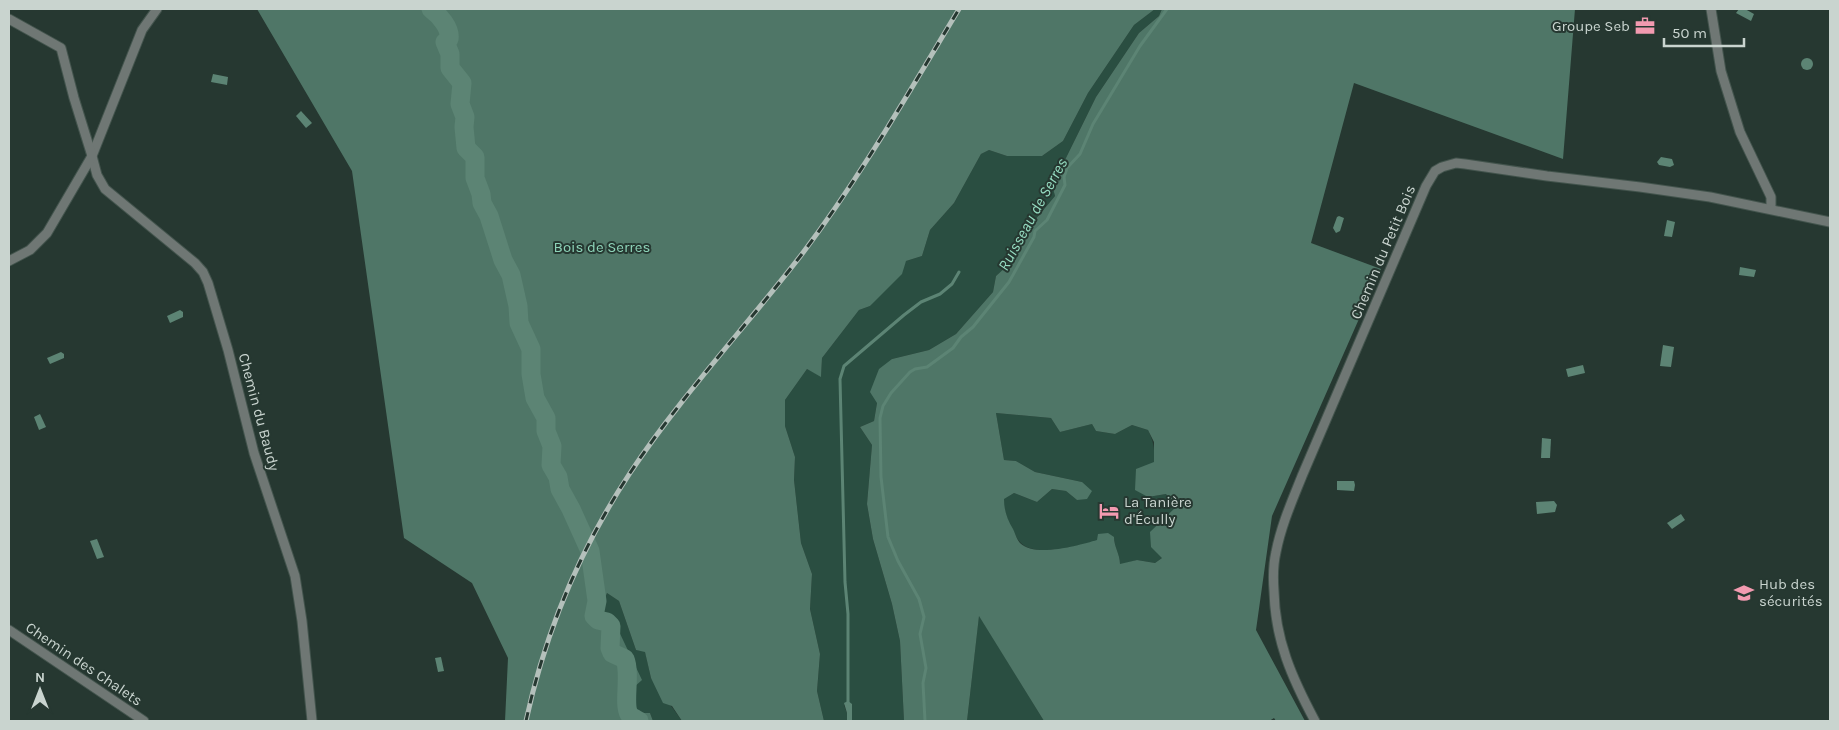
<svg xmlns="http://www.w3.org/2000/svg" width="1839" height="730" viewBox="0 0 1839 730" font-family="Karla,sans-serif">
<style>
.green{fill:#2a4e41}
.forest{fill:#4f7667;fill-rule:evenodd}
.water{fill:#5c8474}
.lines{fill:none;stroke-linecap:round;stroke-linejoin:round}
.stream{stroke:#5c8474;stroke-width:3}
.river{stroke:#5c8474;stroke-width:19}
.street-casing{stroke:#43544d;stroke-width:11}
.street{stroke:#6f7774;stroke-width:9}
.rail-casing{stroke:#b4c0bb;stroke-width:5}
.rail{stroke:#263831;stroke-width:3;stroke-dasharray:9;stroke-linecap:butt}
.labels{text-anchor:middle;stroke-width:4;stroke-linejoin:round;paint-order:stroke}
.poi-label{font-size:15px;fill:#c9d4cf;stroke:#263831;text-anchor:start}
.park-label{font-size:15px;fill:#8ed4b9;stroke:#263831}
.street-label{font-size:15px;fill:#c9d4cf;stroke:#263831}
.water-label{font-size:16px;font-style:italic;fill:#95dbc0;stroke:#263831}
</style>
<rect width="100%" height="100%" fill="#263831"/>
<!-- green -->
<g class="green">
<path d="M1155 9H1162L1159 16 1139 33 1096 97 1063 164 1050 177 1055 196 1029 227 1009 264 996 276 993 292 956 334 929 350 892 359 877 403 874 421 860 427 872 445 867 504 873 539 892 604 900 641 904 721H852V704L844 705 847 713V721H824L817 691 820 654 810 609 812 574 801 543 794 480 795 457 785 426V400L807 369 821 376 822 358 859 310 870 306 906 261 922 256 930 230 954 203 981 154 989 150 1007 156H1042L1063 141 1088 93 1134 25Z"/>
<path d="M996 413 1051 418 1060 432 1092 424 1096 431 1115 434 1132 425 1148 430C1160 453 1152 472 1148 497L1166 494 1176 507 1162 558 1155 563 1137 560 1120 565C1120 554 1114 547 1114 537 1093 541 1036 561 1020 542 1017 539 1015 533 1012 529 1007 519 1004 510 1003 499L1014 493 1037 502 1052 489 1066 491 1077 500 1082 482 1035 472 1016 461 1004 460Z"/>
<path d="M607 593 619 601 636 650 645 651 651 678 682 721H653L650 713H638L633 701V688L614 621 603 613V603Z"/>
<path d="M979 615 1044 721H967Z"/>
</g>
<!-- forest -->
<g class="forest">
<path d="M257 9H1155L1134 25 1088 93 1063 141 1042 156H1007L989 150 981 154 954 203 930 230 922 256 906 261 902 274 870 306 859 310 822 358 821 377 807 369 785 400V426L795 457 794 480 801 543 812 574 810 609 820 654 817 691 824 721H682L672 706 663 703 651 678 645 652 636 650 619 601 607 593 603 603V613L614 621 642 680 633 688V701L638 713H650L653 721H505L508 658 472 583 404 538 352 171Z"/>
<path d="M1162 9H1575L1563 159 1354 83 1311 243 1381 269 1272 516 1256 630 1305 721H1276L1274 718 1269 721H1044L979 616 967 721H904L900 641 892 604 873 539 867 504 872 445 860 427 874 421 877 403 870 392 879 369 892 359 929 350 956 334 993 292 996 276 1009 264 1029 227 1055 196 1050 177 1063 164 1096 97 1139 33 1159 16ZM996 413 1051 418 1060 432 1092 424 1096 431 1115 434 1132 425 1148 430 1154 442V462L1136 469 1135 490 1148 497 1166 494 1176 507 1150 532 1151 547 1162 558 1155 563 1137 560 1120 564C1120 554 1114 547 1114 537L1108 533 1098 534 1097 540C1080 545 1035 558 1020 543 1017 540 1015 533 1013 529 1007 519 1004 510 1004 499L1014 493 1037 502 1052 489 1066 491 1077 500 1087 499 1092 491 1082 482 1035 472 1016 461 1004 460Z"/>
</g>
<!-- water -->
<g class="water">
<path d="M1739 9H1745L1754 14 1751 21 1736 13Z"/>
<circle cx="1807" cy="64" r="6"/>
<path d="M213 74 228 77 227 85 211 82Z"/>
<path d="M301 111 312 123 306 128 296 116Z"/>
<path d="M1661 157 1672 159 1674 165 1670 167 1659 165 1657 162Z"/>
<path d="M1339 216 1344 218 1340 231 1336 233 1333 228 1337 217Z"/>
<path d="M1667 220 1675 222 1672 237 1664 236Z"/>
<path d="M1740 267 1756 270 1754 277 1739 275Z"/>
<path d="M180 310 183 312V317L170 323 167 316Z"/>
<path d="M1663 345 1674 347 1671 367 1660 366Z"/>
<path d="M61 352 64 354V358L50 364 47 358Z"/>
<path d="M1583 365 1585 373 1568 377 1566 369Z"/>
<path d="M40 414 46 427 39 430 34 417Z"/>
<path d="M1542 438 1551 439 1550 458H1541Z"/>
<path d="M1337 481H1354L1355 485 1354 491 1337 490Z"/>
<path d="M1554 501 1557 505 1555 512 1537 514 1536 502Z"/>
<path d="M1681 514 1685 520 1672 529 1667 523Z"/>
<path d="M97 539 104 557 97 559 90 541Z"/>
<path d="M441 657 444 671 438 672 435 658Z"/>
<path d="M848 701 852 704V721H847V713L844 703Z"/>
</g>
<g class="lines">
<!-- stream -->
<g class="stream">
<path d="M848 704V614L845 582 840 379 844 366 904 315 921 302 940 294 952 284 959 272"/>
<path d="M925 721 923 683 926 668 920 634 924 617 919 599 898 561 888 537 881 477 880 418 883 406 891 393 910 372 915 369 927 367 953 348 961 337 973 327 1009 282 1034 237 1035 231 1047 220 1065 185 1064 177 1067 168 1080 154 1093 124 1140 46 1167 9"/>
</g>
<!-- river -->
<path class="river" d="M431 9C439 15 451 28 449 39L445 42 450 54V68L462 83 460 104 465 117 464 127 466 148 475 157V178L481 194 482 203 489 216 503 260 511 275 518 306 519 323 531 349V374L535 398 546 418V431L552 446 551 465 558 477 560 489 571 509 590 551 597 601 594 616 598 620 607 622 611 626 610 648 612 653 625 659C631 674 623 704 629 714 631 717 636 719 639 721"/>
<defs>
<g id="street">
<path d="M157 9 142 30 92 156 97 175 105 189 195 263 203 272 208 283 228 350 254 453 295 576 302 621 312 721"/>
<path d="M1711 9 1721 71 1740 132 1771 197V209"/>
<path d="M9 19 61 48 74 98 92 156 47 233 30 250 9 261"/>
<path d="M9 630 144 721"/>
<path d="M1315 721C1292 678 1275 640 1274 591 1273 578 1273 565 1276 552 1281 526 1292 501 1302 476L1426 186 1435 171 1442 167 1456 163 1465 164 1547 176 1640 187 1710 197 1830 222"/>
</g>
</defs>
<!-- street casing -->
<use href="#street" class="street-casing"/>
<!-- street -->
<use href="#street" class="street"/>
<defs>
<path id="rail" d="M526 721C545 633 580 549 630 473 681 396 745 328 802 254 861 176 909 92 959 9"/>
</defs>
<!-- rail casing -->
<use href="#rail" class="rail-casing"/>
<!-- rail -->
<use href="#rail" class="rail"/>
</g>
<!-- icons -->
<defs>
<symbol id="office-bare" viewBox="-9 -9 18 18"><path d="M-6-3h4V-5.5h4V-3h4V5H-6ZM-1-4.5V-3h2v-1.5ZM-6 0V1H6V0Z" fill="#f29ab0" stroke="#263831" stroke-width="2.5" paint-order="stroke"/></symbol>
<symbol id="hotel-bare" viewBox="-9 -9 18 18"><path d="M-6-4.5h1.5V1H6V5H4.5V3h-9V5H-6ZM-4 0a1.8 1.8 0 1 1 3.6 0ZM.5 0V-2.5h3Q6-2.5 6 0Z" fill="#f29ab0" stroke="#263831" stroke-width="2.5" paint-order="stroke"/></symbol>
<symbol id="university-bare" viewBox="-9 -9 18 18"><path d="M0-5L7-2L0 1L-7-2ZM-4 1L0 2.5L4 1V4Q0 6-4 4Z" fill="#f29ab0" stroke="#263831" stroke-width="2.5" paint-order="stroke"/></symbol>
</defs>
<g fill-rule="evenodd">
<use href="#office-bare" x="1631" y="12" width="28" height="28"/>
<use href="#hotel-bare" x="1095" y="497" width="28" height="28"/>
<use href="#university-bare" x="1730" y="579" width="28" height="28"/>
</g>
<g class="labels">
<!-- poi labels -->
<g class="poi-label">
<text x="1630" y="31" text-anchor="end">Groupe Seb</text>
<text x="1124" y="507">La Tanière<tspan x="1124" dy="17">d'Écully</tspan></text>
<text x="1759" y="589">Hub des<tspan x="1759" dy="17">sécurités</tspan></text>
</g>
<!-- park labels -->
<g class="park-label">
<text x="602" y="252">Bois de Serres</text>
</g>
<!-- street labels -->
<g class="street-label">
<text transform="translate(1383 252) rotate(-67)" y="5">Chemin du Petit Bois</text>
<text transform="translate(259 412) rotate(75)" y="5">Chemin du Baudy</text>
<text transform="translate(84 664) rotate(34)" y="5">Chemin des Chalets</text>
</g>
<!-- water labels -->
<g class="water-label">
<text transform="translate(1032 214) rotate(-61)" y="6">Ruisseau de Serres</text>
</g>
</g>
<!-- border -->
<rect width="1839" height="730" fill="none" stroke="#c9d4cf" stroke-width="20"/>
<!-- north arrow -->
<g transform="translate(40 690)" stroke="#263831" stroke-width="4" paint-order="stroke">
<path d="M0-4L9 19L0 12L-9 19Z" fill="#c9d4cf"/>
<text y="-8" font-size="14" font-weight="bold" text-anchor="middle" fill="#c9d4cf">N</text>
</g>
<!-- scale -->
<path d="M1664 38v8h80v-8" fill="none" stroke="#c9d4cf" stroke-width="2.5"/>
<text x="1672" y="38" font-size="15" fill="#c9d4cf" stroke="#263831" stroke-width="4" paint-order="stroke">50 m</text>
</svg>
